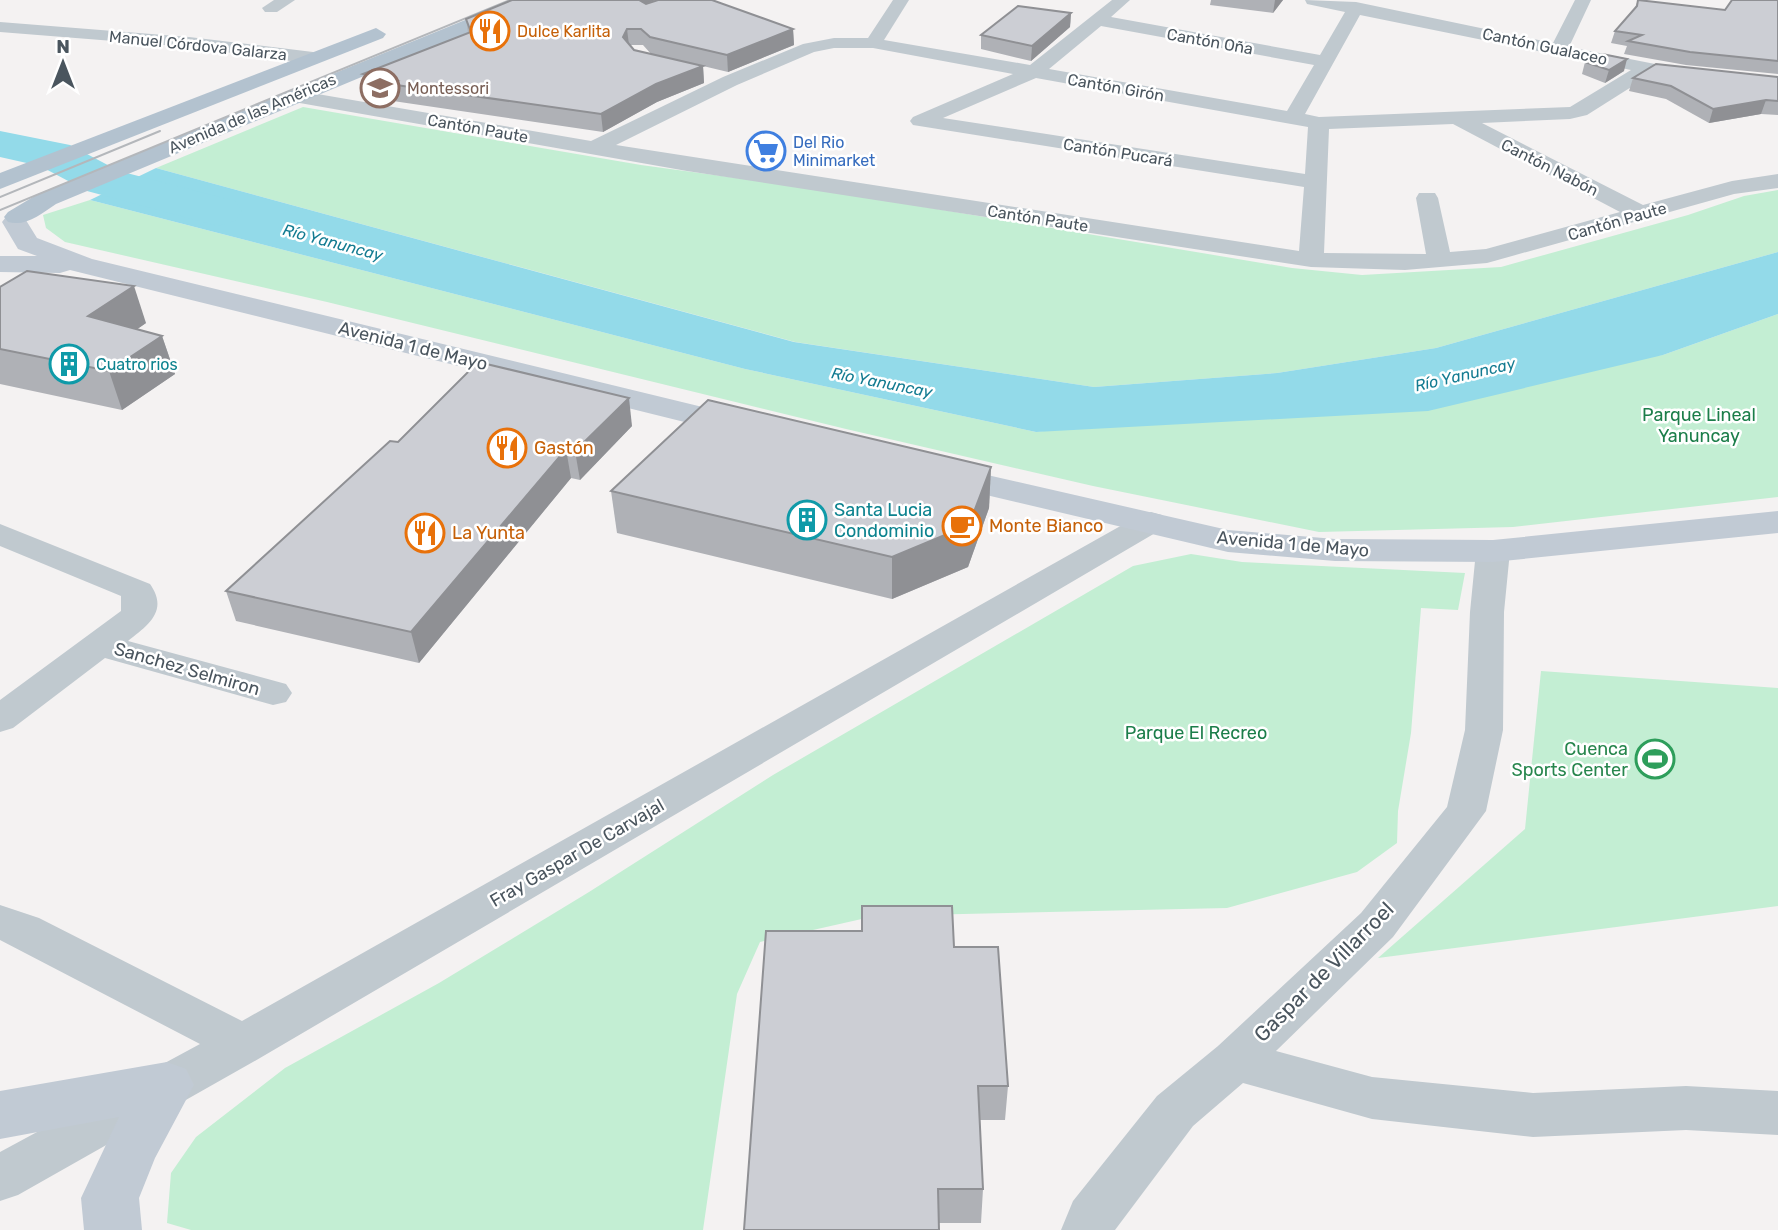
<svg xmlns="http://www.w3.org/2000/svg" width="1778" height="1230" viewBox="0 0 1778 1230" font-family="Rubik,sans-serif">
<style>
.green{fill:#c3eed3}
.water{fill:#93dae9}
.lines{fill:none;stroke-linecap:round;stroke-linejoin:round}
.river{fill:#93dae9;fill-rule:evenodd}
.minor{fill:#c0c9cf;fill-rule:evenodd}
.secondary{fill:#c1cad4;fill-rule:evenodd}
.primary{fill:#b3c2cf;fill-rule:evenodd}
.tram{stroke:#b4b7bb;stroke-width:2}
.wall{fill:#afb1b6;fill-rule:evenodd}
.shaded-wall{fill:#8f9094}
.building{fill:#ccced4;stroke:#8f9094;stroke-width:2}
.labels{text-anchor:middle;stroke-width:5;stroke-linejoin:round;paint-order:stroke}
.far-food-label{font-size:16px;fill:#c56008;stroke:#fff;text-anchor:start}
.far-street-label{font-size:16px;fill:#4a555e;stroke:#fff}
.far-education-label{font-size:16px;fill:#785e54;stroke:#fff;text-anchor:start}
.far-shop-label{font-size:16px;fill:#366cbe;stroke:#fff;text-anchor:start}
.far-water-label{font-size:16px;font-style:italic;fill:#137b91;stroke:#fff}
.far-culture-label{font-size:16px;fill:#0d838f;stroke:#fff;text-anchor:start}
.street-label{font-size:18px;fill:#4a555e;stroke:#fff}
.park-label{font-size:18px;fill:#1c7e4a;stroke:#fff}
.food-label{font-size:18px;fill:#c56008;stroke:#fff;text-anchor:start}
.culture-label{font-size:18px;fill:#0d838f;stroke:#fff;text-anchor:start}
.leisure-label{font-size:18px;fill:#27864d;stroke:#fff;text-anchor:end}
.near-street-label{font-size:21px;fill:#4a555e;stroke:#fff}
</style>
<rect width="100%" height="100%" fill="#f4f2f2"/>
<!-- green -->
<g class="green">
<path d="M303 107 641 165 811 188 1292 268 1362 275 1501 267 1688 215 1744 196 1778 190V252L1436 348 1277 373 1094 387 795 342 156 168Z"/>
<path d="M90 200 745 369 1036 432 1663 355 1778 314V497L1513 527 1319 532 1093 486 846 429 327 302 65 242 46 228 43 215Z"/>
<path d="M1191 554 1242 562 1465 573 1458 610 1421 608 1411 733 1398 811 1397 843 1357 872 1227 908 875 916 760 942 737 994 703 1230H191L167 1223 171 1173 196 1137 285 1068 439 983 589 892 773 775 1133 566Z"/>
<path d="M1541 671 1778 688V906L1378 958 1525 829Z"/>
</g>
<!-- water -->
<path class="water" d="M156 168 794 342 1094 387 1277 373 1436 348 1778 252V314L1663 355 1428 411 1036 432 745 369 90 200Z"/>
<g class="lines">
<!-- river -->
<path class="river" d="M0 131 70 145 119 171 235 201 242 211 235 221 218 226 87 191 40 166 0 157Z"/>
<!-- minor -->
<g class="minor">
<path d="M274 0H295L277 12H265L262 8Z"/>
<path d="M893 0H909L884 40 1030 65 1112 0H1130L1111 17 1320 55 1345 12 1307 4 1305 0 1356 2 1553 43 1575 0H1591L1569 47 1655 64 1657 68 1655 72 1587 115 1570 119 1482 123 1643 205 1732 181 1778 174V188L1734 194 1487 263 1405 270 1311 267 687 171 294 102 284 96 294 90 591 141 723 77 803 44 834 38H868ZM1360 15 1631 70 1570 107 1319 117 1305 114ZM1101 26 1314 65 1287 111 1049 69ZM834 48H873L1013 74 913 117 910 121 913 125 1304 187 1299 251 616 145 737 85 814 52ZM1036 78 1308 127 1305 174 943 118ZM1453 124 1620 212 1486 249 1450 252 1438 198 1435 193H1419L1416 198 1426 254 1324 253 1329 129Z"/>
<path d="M0 22 189 37 313 52 322 58 313 64 189 47 0 32Z"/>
<path d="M1151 512 1162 515 1167 522 1162 529 260 1058 18 1195 0 1201V1152L200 1044 0 940V905L39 918 242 1021 1140 515Z"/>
<path d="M0 524 150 584C169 611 148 625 128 641L286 684 292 693 286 702 273 705 105 658 13 728 0 732V700L121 611V596L0 546Z"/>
<path d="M1493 541 1505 544 1510 551 1504 612 1503 730 1486 811 1393 937 1276 1051 1372 1077 1533 1093 1686 1086 1778 1091V1135L1686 1130 1533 1137 1372 1119 1243 1083 1193 1126 1115 1230H1061L1073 1201 1157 1096 1218 1046 1361 913 1447 807 1465 730 1470 612 1476 551 1481 544Z"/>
</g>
<!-- secondary -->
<g class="secondary">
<path d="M15 214 24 217 37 238 92 259 756 420 761 427 756 434 745 437 70 270 60 273 0 272V256H37L18 249 2 222 6 217Z"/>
<path d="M939 464 1228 530 1335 539 1493 540 1778 511V533L1493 562 1335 561 1228 552 927 481 922 474 927 467Z"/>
<path d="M167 1062 186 1069 194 1085 155 1158 139 1198 142 1230H84L81 1198 119 1117 0 1139V1091Z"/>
</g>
<!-- primary -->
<g class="primary">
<path d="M514 0H539L537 4 56 204C41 214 26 227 8 222L4 217 8 212 38 194Z"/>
<path d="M376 28 386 34 383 38 0 189V173Z"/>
</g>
<!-- tram -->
<g class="tram">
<path d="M0 197 160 131"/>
<path d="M0 210 510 0"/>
</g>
</g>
<!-- wall -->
<g class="wall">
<path d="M1211 0H1283L1273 13 1210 5Z"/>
<path d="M1638 0 1725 10 1778 0V74L1686 65 1624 54 1627 46 1611 43 1615 31 1635 8Z"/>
<path d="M646 4 793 29 794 45 728 72 703 66 704 83 657 102 603 132 393 101 392 96 367 91 363 74 468 33 466 19ZM630 45H643L651 54 634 50Z"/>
<path d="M1071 13 1070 27 1031 61 981 49V35Z"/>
<path d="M1585 62 1624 71 1605 83 1582 74Z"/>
<path d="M1778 77V115L1761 114 1709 123 1666 99 1629 91 1633 78Z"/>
<path d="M0 287 146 323 137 329 162 336 175 374 122 410 0 384Z"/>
<path d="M632 426 580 480 571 478 419 663 236 621 226 591 398 442Z"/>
<path d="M991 467 989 508 968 567 892 599 617 533 611 491Z"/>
<path d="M862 931 954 947 1008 1086 1005 1120H980L983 1189 981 1223H939Z"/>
</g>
<!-- shaded-wall -->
<g class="shaded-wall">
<path d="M634 0H656L640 6Z"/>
<path d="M1275 0H1283L1273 13Z"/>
<path d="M1071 13 1070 27 1031 61 1032 46Z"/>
<path d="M627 29 629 45 623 37Z"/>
<path d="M793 29 794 45 728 72 727 55Z"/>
<path d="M1627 59 1624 71 1605 83 1609 70Z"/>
<path d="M703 66 704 83 657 102 603 132 601 114 656 84Z"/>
<path d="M1766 100 1761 114 1709 123 1713 109Z"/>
<path d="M134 286 146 323 102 354 88 316Z"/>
<path d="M162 336 175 374 122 410 109 371Z"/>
<path d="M629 398 632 426 580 480 575 451Z"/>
<path d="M566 449 571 478 419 663 411 632Z"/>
<path d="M991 467 989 508 968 567 892 599V557Z"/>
</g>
<!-- building -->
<g class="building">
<path d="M512 0H639L646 4 658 0H712L793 29 727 55 650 37 641 29H627L623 37 634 50 703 66 656 84 601 114 389 84 397 81 363 74 471 32 466 19Z"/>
<path d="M1638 0 1725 10 1732 0H1778V61L1690 52 1628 41 1642 35 1615 31 1637 6Z"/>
<path d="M1018 6 1071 13 1032 46 981 35Z"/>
<path d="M1602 54 1627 59 1609 70 1585 62Z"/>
<path d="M1656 64 1778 77V101L1766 100 1713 109 1671 86 1633 78Z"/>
<path d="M27 271 134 286 88 316 162 336 109 371 0 349V287Z"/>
<path d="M478 362 629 398 575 451 566 449 411 632 226 591 390 441 398 442Z"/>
<path d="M708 400 991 467 969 525 892 557 611 491Z"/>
<path d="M862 906H952L954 947H998L1008 1086H978L983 1189H938L939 1230H744L766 931H862Z"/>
</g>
<!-- icons -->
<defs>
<symbol id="restaurant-ring" viewBox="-11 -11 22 22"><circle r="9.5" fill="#fff" stroke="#e8710a" stroke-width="1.5"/><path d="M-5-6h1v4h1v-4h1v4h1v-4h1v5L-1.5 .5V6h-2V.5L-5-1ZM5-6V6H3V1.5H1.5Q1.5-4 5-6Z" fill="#e8710a"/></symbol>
<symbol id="school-ring" viewBox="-11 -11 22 22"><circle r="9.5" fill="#fff" stroke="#8d6e63" stroke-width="1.5"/><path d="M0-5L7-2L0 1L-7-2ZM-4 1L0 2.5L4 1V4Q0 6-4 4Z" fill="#8d6e63"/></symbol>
<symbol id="supermarket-ring" viewBox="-11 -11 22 22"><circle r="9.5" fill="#fff" stroke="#3f7fe0" stroke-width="1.5"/><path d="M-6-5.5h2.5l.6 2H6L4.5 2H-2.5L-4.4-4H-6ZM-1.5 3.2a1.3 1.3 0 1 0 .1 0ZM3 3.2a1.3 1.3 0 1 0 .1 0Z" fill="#3f7fe0"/></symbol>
<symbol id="building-ring" viewBox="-11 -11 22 22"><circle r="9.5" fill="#fff" stroke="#0f9aa8" stroke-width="1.5"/><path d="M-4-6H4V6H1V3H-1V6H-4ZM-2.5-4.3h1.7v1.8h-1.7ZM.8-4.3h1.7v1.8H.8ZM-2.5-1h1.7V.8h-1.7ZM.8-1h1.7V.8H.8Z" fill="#0f9aa8"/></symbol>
<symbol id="cafe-ring" viewBox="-11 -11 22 22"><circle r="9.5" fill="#fff" stroke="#e8710a" stroke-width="1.5"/><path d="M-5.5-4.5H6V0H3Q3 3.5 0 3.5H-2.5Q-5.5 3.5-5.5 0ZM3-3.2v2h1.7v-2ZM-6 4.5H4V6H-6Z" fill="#e8710a"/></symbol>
<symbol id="stadium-ring" viewBox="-11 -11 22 22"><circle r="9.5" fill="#fff" stroke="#2e9e5b" stroke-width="1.5"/><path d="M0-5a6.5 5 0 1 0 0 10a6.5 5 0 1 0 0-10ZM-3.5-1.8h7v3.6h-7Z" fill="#2e9e5b"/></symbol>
</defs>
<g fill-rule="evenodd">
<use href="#restaurant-ring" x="468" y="9" width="44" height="44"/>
<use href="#school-ring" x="358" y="66" width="44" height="44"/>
<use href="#supermarket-ring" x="744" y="129" width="44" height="44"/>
<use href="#building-ring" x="47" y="342" width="44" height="44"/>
<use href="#restaurant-ring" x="485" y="426" width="44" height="44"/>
<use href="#building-ring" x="785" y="498" width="44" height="44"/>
<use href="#cafe-ring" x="940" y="504" width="44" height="44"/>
<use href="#restaurant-ring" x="403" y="511" width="44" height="44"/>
<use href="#stadium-ring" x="1633" y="737" width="44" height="44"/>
</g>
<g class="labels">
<!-- far-food labels -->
<g class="far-food-label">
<text x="517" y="37">Dulce Karlita</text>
</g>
<!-- far-street labels -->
<g class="far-street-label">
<text transform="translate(1210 41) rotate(10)" y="6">Cantón Oña</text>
<text transform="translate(198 45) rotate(6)" y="6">Manuel Córdova Galarza</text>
<text transform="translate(1545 46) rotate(12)" y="6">Cantón Gualaceo</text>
<text transform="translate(1116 87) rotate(10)" y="6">Cantón Girón</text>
<text transform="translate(252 113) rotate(-23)" y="6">Avenida de las Américas</text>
<text transform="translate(478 128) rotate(10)" y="6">Cantón Paute</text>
<text transform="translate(1118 152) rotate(9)" y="6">Cantón Pucará</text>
<text transform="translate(1550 167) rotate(27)" y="6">Cantón Nabón</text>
<text transform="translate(1038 218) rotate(9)" y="6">Cantón Paute</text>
<text transform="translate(1617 221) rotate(-16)" y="6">Cantón Paute</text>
</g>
<!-- far-education labels -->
<g class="far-education-label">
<text x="407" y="94">Montessori</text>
</g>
<!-- far-shop labels -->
<g class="far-shop-label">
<text x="793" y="148">Del Rio<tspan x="793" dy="18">Minimarket</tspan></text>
</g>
<!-- far-water labels -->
<g class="far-water-label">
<text transform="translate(333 242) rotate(15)" y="6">Río Yanuncay</text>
<text transform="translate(1465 374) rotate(-13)" y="6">Río Yanuncay</text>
<text transform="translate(882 382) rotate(11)" y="6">Río Yanuncay</text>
</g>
<!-- far-culture labels -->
<g class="far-culture-label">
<text x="96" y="370">Cuatro rios</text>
</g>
<!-- street labels -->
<g class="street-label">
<text transform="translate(413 346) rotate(14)" y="6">Avenida 1 de Mayo</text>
<text transform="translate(1293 544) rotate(5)" y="6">Avenida 1 de Mayo</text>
<text transform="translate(187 669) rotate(16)" y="6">Sanchez Selmiron</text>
<text transform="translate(577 853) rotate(-30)" y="6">Fray Gaspar De Carvajal</text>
</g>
<!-- park labels -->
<g class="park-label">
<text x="1699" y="421">Parque Lineal<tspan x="1699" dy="21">Yanuncay</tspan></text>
<text x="1196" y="739">Parque El Recreo</text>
</g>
<!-- food labels -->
<g class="food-label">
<text x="534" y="454">Gastón</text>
<text x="989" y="532">Monte Bianco</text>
<text x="452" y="539">La Yunta</text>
</g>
<!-- culture labels -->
<g class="culture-label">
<text x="834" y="516">Santa Lucia<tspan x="834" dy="21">Condominio</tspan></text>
</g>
<!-- leisure labels -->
<g class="leisure-label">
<text x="1628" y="755">Cuenca<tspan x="1628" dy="21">Sports Center</tspan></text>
</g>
<!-- near-street labels -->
<g class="near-street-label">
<text transform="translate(1324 972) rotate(-45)" y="7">Gaspar de Villarroel</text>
</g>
</g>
<!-- north arrow -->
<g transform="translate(63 63)" stroke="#ffffff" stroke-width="5" paint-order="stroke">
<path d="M0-5L12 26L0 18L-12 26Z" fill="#4a555e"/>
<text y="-10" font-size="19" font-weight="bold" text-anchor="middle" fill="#4a555e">N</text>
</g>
</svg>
